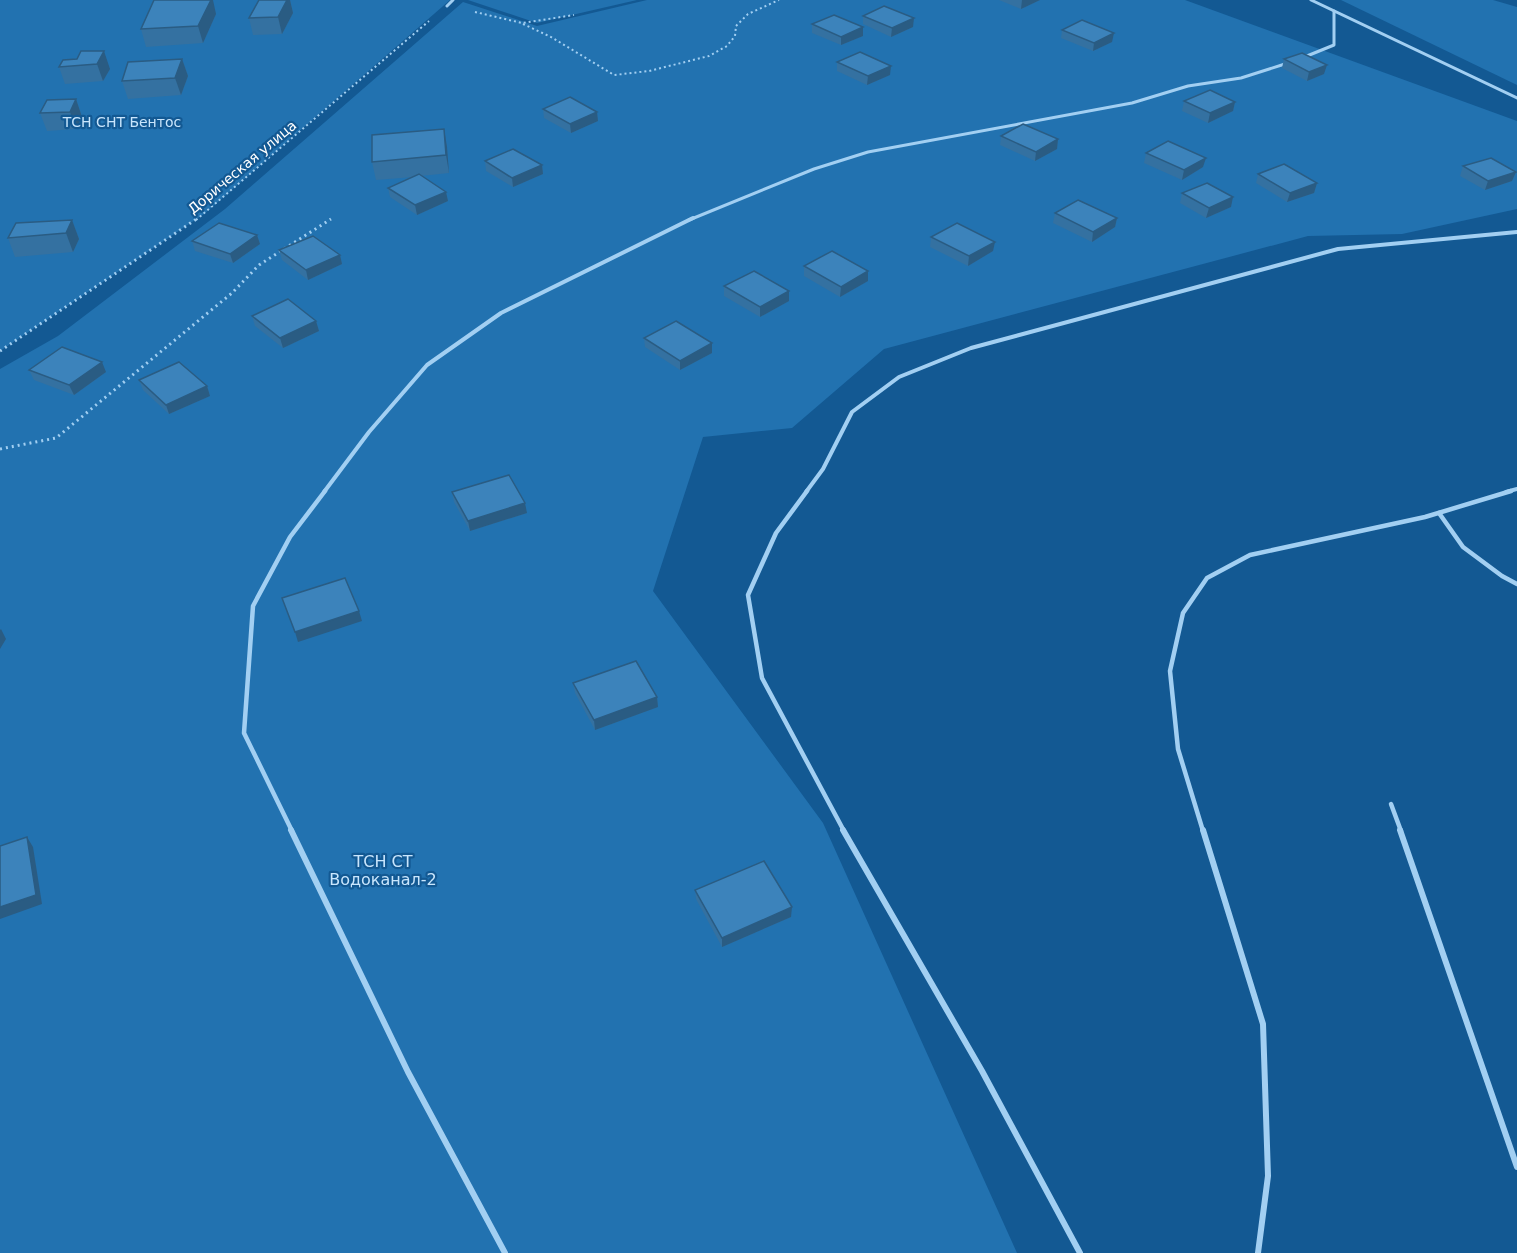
<svg xmlns="http://www.w3.org/2000/svg" width="1517" height="1253" viewBox="0 0 1517 1253" font-family="'DejaVu Sans',sans-serif">
<style>
.green{fill:#2272b0}
.lines{fill:none;stroke-linecap:round;stroke-linejoin:round}
.path-far1{stroke:#a2cff2;stroke-width:2;stroke-dasharray:2 3;stroke-linecap:butt}
.path{stroke:#a2cff2;stroke-width:3;stroke-dasharray:2 4;stroke-linecap:butt}
.lane-far3{stroke:#a2cff2;stroke-width:3}
.lane-far2{stroke:#a2cff2;stroke-width:4}
.lane-far1{stroke:#a2cff2;stroke-width:4.5}
.lane{stroke:#a2cff2;stroke-width:6}
.wall{fill:#3471a1}
.shaded-wall{fill:#2a5c83}
.building{fill:#3c83bb;stroke:#2a5c83;stroke-width:1.5}
.labels{text-anchor:middle;stroke-width:4.5;stroke-linejoin:round;paint-order:stroke}
.far-park-label{font-size:14px;fill:#c9e6fd;stroke:#135993}
.far-street-label{font-size:14px;fill:#fff;stroke:#135993}
.park-label{font-size:16px;fill:#c9e6fd;stroke:#135993}
</style>
<rect width="100%" height="100%" fill="#135993"/>
<!-- green -->
<g class="green">
<path d="M0 0H450L204 214 0 351Z"/>
<path d="M468 0H637L537 23Z"/>
<path d="M647 0H1185L1517 121V209L1402 234 1308 236 884 349 792 428 703 437 653 591 823 823 1017 1253H0V369L58 336 225 209 463 2 537 26Z"/>
<path d="M1341 0H1493L1517 7V85Z"/>
</g>
<g class="lines">
<!-- path-far1 -->
<g class="path-far1">
<path d="M475 12 522 23 574 15"/>
<path d="M523 24 551 37 614 75 649 71 709 56 727 46 735 36 736 26 748 14 779 0"/>
<path d="M196 220 429 21"/>
</g>
<!-- path -->
<g class="path">
<path d="M0 351 198 218"/>
<path d="M0 449 56 438 232 293 259 265 331 219"/>
</g>
<!-- lane-far3 -->
<g class="lane-far3">
<path d="M1311 0 1517 98"/>
<path d="M447 6 453 0"/>
<path d="M1302 58 1334 45V11"/>
<path d="M689 220 814 169 868 152 1132 103 1188 86 1241 78 1288 63"/>
</g>
<!-- lane-far2 -->
<g class="lane-far2">
<path d="M324 492 369 432 427 365 501 313 693 218"/>
<path d="M806 492 823 469 852 412 899 377 971 348 1338 249 1517 232"/>
<path d="M1506 492 1517 489"/>
</g>
<!-- lane-far1 -->
<g class="lane-far1">
<path d="M807 491 776 533 748 595 762 678 844 831"/>
<path d="M1439 513 1463 547 1502 576 1517 584"/>
<path d="M1391 804 1401 831"/>
<path d="M292 831 244 733 253 606 290 537 325 491"/>
<path d="M1203 831 1178 749 1170 671 1183 613 1207 578 1250 555 1425 517 1511 491"/>
</g>
<!-- lane -->
<g class="lane">
<path d="M291 830 408 1072 505 1253"/>
<path d="M843 830 982 1071 1080 1253"/>
<path d="M1203 830 1263 1024 1268 1176 1258 1253"/>
<path d="M1400 830 1517 1167"/>
</g>
</g>
<!-- wall -->
<g class="wall">
<path d="M259 0H290L293 13 282 34 253 35 249 18Z"/>
<path d="M999 0H1040L1021 9Z"/>
<path d="M216 14 203 43 146 47 141 29Z"/>
<path d="M863 16 913 27 891 37 863 24Z"/>
<path d="M812 24 863 27V36L841 45 812 33Z"/>
<path d="M1062 30 1112 42 1093 51 1061 38Z"/>
<path d="M81 51 110 69 103 81 65 84 59 67 77 59Z"/>
<path d="M182 59 188 76 181 95 128 99 122 81Z"/>
<path d="M1284 59 1324 74 1307 81 1282 68Z"/>
<path d="M837 62 890 75 867 85 837 71Z"/>
<path d="M76 99 82 117 76 129 47 131 40 113Z"/>
<path d="M1184 101 1235 102 1233 111 1208 123 1182 111Z"/>
<path d="M543 109 597 112 598 121 571 133 544 118Z"/>
<path d="M444 129 447 147 449 173 421 176 446 192 448 201 417 215 390 197 388 188 414 177 376 180 372 162Z"/>
<path d="M1001 136 1058 139 1057 149 1035 161 1000 145Z"/>
<path d="M1146 153 1203 167 1182 180 1144 163Z"/>
<path d="M485 161 542 165 543 174 513 187 486 171Z"/>
<path d="M1463 166 1516 172 1512 181 1485 190 1460 176Z"/>
<path d="M1258 174 1317 183 1314 193 1287 202 1256 183Z"/>
<path d="M1182 193 1231 207 1206 218 1180 203Z"/>
<path d="M1055 213 1117 218 1115 227 1092 242 1053 223Z"/>
<path d="M72 220 79 239 73 252 15 257 8 238Z"/>
<path d="M257 235 260 244 233 263 195 251 192 241Z"/>
<path d="M931 237 993 251 968 266 930 247Z"/>
<path d="M279 250 340 255 342 264 308 280 282 260Z"/>
<path d="M804 266 868 281 840 297 804 276Z"/>
<path d="M724 286 789 301 760 317 724 296Z"/>
<path d="M252 316 316 321 319 331 283 348 255 326Z"/>
<path d="M644 338 712 353 680 370 645 347Z"/>
<path d="M29 370 106 372 74 395 34 380Z"/>
<path d="M139 380 207 386 210 396 169 414 143 390Z"/>
<path d="M452 492 527 513 470 531 454 502Z"/>
<path d="M573 683 657 697 658 707 595 730 575 693Z"/>
<path d="M695 890 791 917 722 947 696 899Z"/>
</g>
<!-- shaded-wall -->
<g class="shaded-wall">
<path d="M211 0H213L216 14 203 43 198 26Z"/>
<path d="M287 0H290L293 13 282 34 278 17Z"/>
<path d="M1022 0H1040L1021 9Z"/>
<path d="M914 18 913 27 891 37 892 28Z"/>
<path d="M863 27V36L841 45V37Z"/>
<path d="M1114 33 1112 42 1093 51 1094 43Z"/>
<path d="M104 51 110 69 103 81 97 64Z"/>
<path d="M182 59 188 76 181 95 175 78Z"/>
<path d="M1327 65 1324 74 1307 81 1309 72Z"/>
<path d="M891 66 890 75 867 85 868 76Z"/>
<path d="M76 99 82 117 76 129 70 112Z"/>
<path d="M1235 102 1233 111 1208 123 1210 113Z"/>
<path d="M597 112 598 121 571 133 570 124Z"/>
<path d="M444 129 447 147 449 173 446 155Z"/>
<path d="M1058 139 1057 149 1035 161 1036 152Z"/>
<path d="M1206 158 1203 167 1182 180 1184 170Z"/>
<path d="M542 165 543 174 513 187 512 178Z"/>
<path d="M1516 172 1512 181 1485 190 1488 181Z"/>
<path d="M1317 183 1314 193 1287 202 1290 193Z"/>
<path d="M446 192 448 201 417 215 415 205Z"/>
<path d="M1233 197 1231 207 1206 218 1209 208Z"/>
<path d="M1117 218 1115 227 1092 242 1093 232Z"/>
<path d="M72 220 79 239 73 252 66 233Z"/>
<path d="M257 235 260 244 233 263 230 254Z"/>
<path d="M995 242 993 251 968 266 969 256Z"/>
<path d="M340 255 342 264 308 280 306 270Z"/>
<path d="M868 271V281L840 297 841 287Z"/>
<path d="M789 291V301L760 317V307Z"/>
<path d="M316 321 319 331 283 348 280 338Z"/>
<path d="M712 343V353L680 370V361Z"/>
<path d="M102 362 106 372 74 395 69 385Z"/>
<path d="M207 386 210 396 169 414 166 405Z"/>
<path d="M525 503 527 513 470 531 468 521Z"/>
<path d="M359 611 362 621 298 642 295 632Z"/>
<path d="M1 629 6 639 0 649V630Z"/>
<path d="M657 697 658 707 595 730 594 720Z"/>
<path d="M27 837 33 847 42 904 0 919V907Z"/>
<path d="M792 907 791 917 722 947V938Z"/>
</g>
<!-- building -->
<g class="building">
<path d="M154 0H211L198 26 141 29Z"/>
<path d="M259 0H287L278 17 249 18Z"/>
<path d="M884 6 914 18 892 28 863 16Z"/>
<path d="M834 15 863 27 841 37 812 24Z"/>
<path d="M1082 20 1114 33 1094 43 1062 30Z"/>
<path d="M81 51H104L97 64 59 67 63 60 77 59Z"/>
<path d="M860 52 891 66 868 76 837 62Z"/>
<path d="M1302 53 1327 65 1309 72 1284 59Z"/>
<path d="M182 59 175 78 122 81 128 62Z"/>
<path d="M1210 90 1235 102 1210 113 1184 101Z"/>
<path d="M570 97 597 112 570 124 543 109Z"/>
<path d="M76 99 70 112 40 113 47 100Z"/>
<path d="M1023 124 1058 139 1036 152 1001 136Z"/>
<path d="M444 129 446 155 372 162V135Z"/>
<path d="M1168 141 1206 158 1184 170 1146 153Z"/>
<path d="M513 149 542 165 512 178 485 161Z"/>
<path d="M1491 158 1516 172 1488 181 1463 166Z"/>
<path d="M1284 164 1317 183 1290 193 1258 174Z"/>
<path d="M419 174 446 192 415 205 388 188Z"/>
<path d="M1207 183 1233 197 1209 208 1182 193Z"/>
<path d="M1078 200 1117 218 1093 232 1055 213Z"/>
<path d="M72 220 66 233 8 238 16 223Z"/>
<path d="M219 223 257 235 230 254 192 241Z"/>
<path d="M957 223 995 242 969 256 931 237Z"/>
<path d="M313 236 340 255 306 270 279 250Z"/>
<path d="M832 251 868 271 841 287 804 266Z"/>
<path d="M754 271 789 291 760 307 724 286Z"/>
<path d="M288 299 316 321 280 338 252 316Z"/>
<path d="M676 321 712 343 680 361 644 338Z"/>
<path d="M62 347 102 362 69 385 29 370Z"/>
<path d="M179 362 207 386 166 405 139 380Z"/>
<path d="M509 475 525 503 468 521 452 492Z"/>
<path d="M345 578 359 611 295 632 282 598Z"/>
<path d="M636 661 657 697 594 720 573 683Z"/>
<path d="M27 837 36 895 0 907V846Z"/>
<path d="M764 861 792 907 722 938 695 890Z"/>
</g>
<g class="labels">
<!-- far-park labels -->
<g class="far-park-label">
<text x="122" y="127">ТСН СНТ Бентос</text>
</g>
<!-- far-street labels -->
<g class="far-street-label">
<text transform="translate(242 167) rotate(-40)" y="5">Дорическая улица</text>
</g>
<!-- park labels -->
<g class="park-label">
<text x="383" y="867">ТСН СТ<tspan x="383" dy="18">Водоканал-2</tspan></text>
</g>
</g>
</svg>
